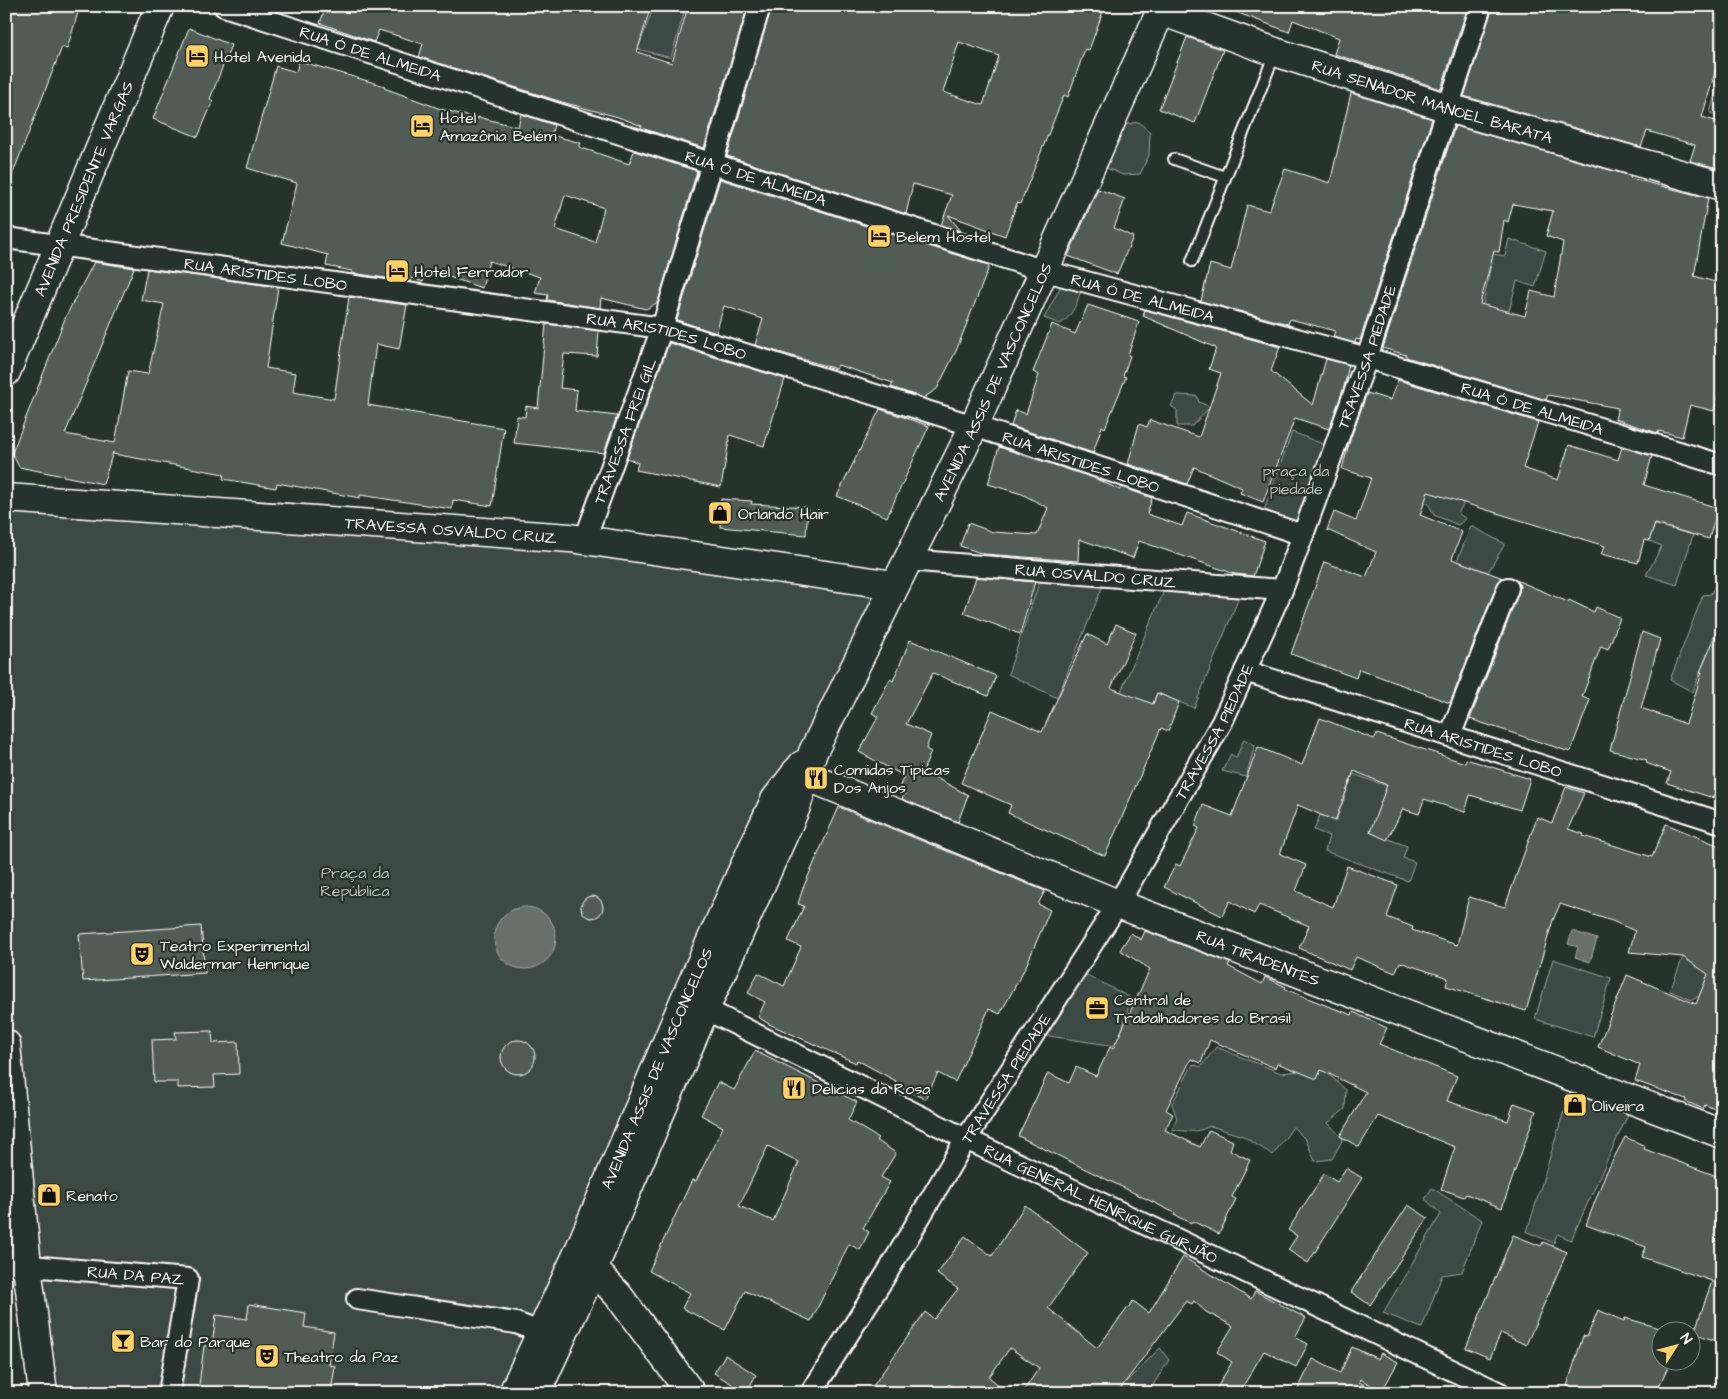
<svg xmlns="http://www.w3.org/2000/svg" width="1728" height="1399" viewBox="0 0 1728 1399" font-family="'Architects Daughter',sans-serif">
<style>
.green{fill:#3e4944;stroke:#9ea4a2}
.water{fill:#67706c;stroke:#a4a9a7}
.building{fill:#515c57;stroke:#fff;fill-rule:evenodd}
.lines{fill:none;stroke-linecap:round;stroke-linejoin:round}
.lane-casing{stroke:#fff;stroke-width:14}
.street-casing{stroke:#fff;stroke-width:24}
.secondary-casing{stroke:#fff;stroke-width:31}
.primary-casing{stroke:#fff;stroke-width:31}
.lane{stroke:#26332d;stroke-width:10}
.street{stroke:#26332d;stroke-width:20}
.secondary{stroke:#26332d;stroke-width:28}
.primary{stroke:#26332d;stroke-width:28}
.labels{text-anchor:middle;stroke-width:4.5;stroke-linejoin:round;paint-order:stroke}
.street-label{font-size:16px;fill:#fff;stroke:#26332d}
.poi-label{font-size:16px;fill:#fff;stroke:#26332d;text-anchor:start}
.park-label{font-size:16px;fill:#bbbfbe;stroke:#26332d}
</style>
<rect width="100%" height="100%" fill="#26332d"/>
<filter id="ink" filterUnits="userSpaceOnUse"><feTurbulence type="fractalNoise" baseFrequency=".02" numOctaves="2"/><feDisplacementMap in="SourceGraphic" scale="10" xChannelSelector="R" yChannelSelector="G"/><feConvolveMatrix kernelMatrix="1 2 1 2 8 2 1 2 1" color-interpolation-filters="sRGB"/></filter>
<g filter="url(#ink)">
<!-- green -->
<g class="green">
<path d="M654 6H686L671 58 638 49Z"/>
<path d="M1722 68V117L1710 113Z"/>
<path d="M1139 122 1150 132 1149 155 1140 174 1123 175 1097 164 1114 126Z"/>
<path d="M1509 239 1546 251 1535 287 1517 281 1509 311 1482 309 1493 254 1505 256Z"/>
<path d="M1064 280 1082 287C1078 300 1073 317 1060 324L1044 318Z"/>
<path d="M1177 395 1197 396 1199 402 1210 407 1192 426H1177V410L1171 406Z"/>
<path d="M1292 432 1328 446 1299 526 1263 513Z"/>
<path d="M1429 486 1461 489 1463 505 1458 513 1466 519 1458 525 1434 515 1428 503 1418 500Z"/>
<path d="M6 498 843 578 894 585 513 1393H44L6 1044Z"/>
<path d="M1655 525 1693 535 1677 585 1646 575 1662 546 1649 541Z"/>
<path d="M1471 526 1505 544 1488 572 1457 561Z"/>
<path d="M1042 574 1104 583 1057 698 1008 674Z"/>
<path d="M1720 574 1722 575V614L1693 692 1670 680 1703 595 1711 594Z"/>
<path d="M1166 586 1240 595 1194 708 1157 693 1152 706 1119 696Z"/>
<path d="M1244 739 1255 745 1246 777 1222 771 1231 754 1236 758Z"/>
<path d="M1353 774 1387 786 1370 832 1407 846 1403 858 1415 862 1408 881 1325 851 1329 836 1314 830 1320 815 1336 821Z"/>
<path d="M1683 957 1716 969 1699 996 1692 1000 1670 991Z"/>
<path d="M1553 959 1611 978 1593 1037 1535 1019Z"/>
<path d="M1085 974 1131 998C1126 1015 1123 1030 1116 1046L1042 1035Z"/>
<path d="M1216 1047 1281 1073 1323 1069 1346 1090 1345 1109 1328 1123 1343 1139 1332 1159 1315 1161 1306 1140 1293 1127 1273 1155 1243 1136 1210 1126C1196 1133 1187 1132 1172 1129L1177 1118 1172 1104 1193 1064 1201 1067Z"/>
<path d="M1571 1088 1630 1110 1571 1240 1557 1234 1554 1243 1527 1232Z"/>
<path d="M1432 1188 1482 1220 1462 1272 1442 1275 1422 1328 1383 1313 1441 1214 1425 1199Z"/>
<path d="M1160 1348 1169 1360 1148 1393H1133L1121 1387Z"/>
</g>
<!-- water -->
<g class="water">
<circle cx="525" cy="938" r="31"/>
<path d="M1572 931 1597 939 1590 962 1575 957 1578 947 1568 944Z"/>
</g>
<!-- building -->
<g class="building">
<path d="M6 6H80L67 49 62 47 8 186Z"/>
<path d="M326 6H651L637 52 672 63 688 6H748L704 148 641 128 642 126 618 117 562 102 419 57 423 44 379 30 374 42 320 23Z"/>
<path d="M772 6H1105L1089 50 1085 49 1068 97 1064 95 1020 204 1017 203 1005 236 948 215 961 231 941 225 952 195 913 184 906 214 727 156ZM959 42 999 56 983 105 943 92Z"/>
<path d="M1225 6H1468L1441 89 1334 54 1339 38 1293 20 1289 32 1225 8Z"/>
<path d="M1493 6H1722V48L1702 117 1722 123V169L1690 161 1695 145 1647 131 1641 147 1464 96Z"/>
<path d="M189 28 231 45 210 99 213 101 198 137 153 119Z"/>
<path d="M1187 37 1223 50 1195 123 1159 109Z"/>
<path d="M299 61 385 86 384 88 441 109 478 119V117L518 127 521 114 554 125 551 135 581 143 579 147 629 164 634 151 697 171 658 302 646 309 601 298 600 308 547 300 548 295 535 293 540 277 489 261 482 288 428 270 423 282 412 278 411 282 352 273V271L326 266 328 255 282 243 297 183 247 168 276 66 296 72ZM565 195 604 208 595 242 555 229Z"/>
<path d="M1351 93 1432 119 1360 340 1356 339 1355 343 1333 337 1335 331 1290 319 1288 324 1201 301 1210 264 1231 270 1247 205 1269 211 1285 169 1330 183Z"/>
<path d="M1455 126 1631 176 1630 178 1708 198 1694 276 1722 284V379L1714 411 1690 405 1682 437 1659 431 1658 433 1615 419 1618 408 1548 395 1546 400 1406 357V355L1383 348ZM1513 204 1553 211 1546 236 1563 242 1554 297 1531 291 1525 316 1480 304 1494 251 1499 252 1504 220 1508 222Z"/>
<path d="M720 179 988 265 989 267 956 351 937 389 923 398 891 387 893 383 838 365 836 369 755 345 763 319 724 306 716 333 677 320Z"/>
<path d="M1098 189 1125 199 1114 228 1133 237 1117 274 1068 256Z"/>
<path d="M94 262 134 268 65 434 115 443 128 371 148 374 164 304 141 300 147 269 278 287 266 368 296 373 293 392 334 399 349 297 407 305 399 349 376 344 368 405 504 428 492 506 453 500 452 509 360 495V498L277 483 276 488 223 479 224 474 113 454V452L103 484 19 467 12 453 66 316Z"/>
<path d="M1088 305 1139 322 1128 355 1130 356 1123 376 1126 377 1105 428 1102 426 1093 453 1011 426 1016 410 1026 414 1039 375 1033 372 1052 324 1075 334Z"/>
<path d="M1145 310 1280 347 1271 371 1313 405 1326 359 1349 365 1344 387 1329 429 1295 418 1263 502 1240 493 1242 488 1194 467 1187 484 1128 464 1139 424 1147 427 1150 420 1199 437 1221 373 1209 369 1216 348 1143 316Z"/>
<path d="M546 324 599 331 597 356 564 354 560 388 577 390 575 411 617 416 604 453 514 443 517 416 525 417 526 406 538 408Z"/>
<path d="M669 343 785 379 764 446 730 435 721 487 636 470 638 463 627 458Z"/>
<path d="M1398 380 1538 422 1523 468 1558 480 1569 445 1618 460 1622 447 1652 456 1644 485 1718 508 1709 539 1655 524 1649 541 1644 540 1638 563 1601 554 1605 546 1428 492 1420 515 1462 532 1452 559 1503 578 1497 584 1450 703 1359 669 1356 678 1291 654 1324 562 1366 577 1376 552 1327 530 1334 512 1356 521 1371 478 1342 469 1350 440 1367 393 1390 400Z"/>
<path d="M880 409 929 426 887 517 837 496Z"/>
<path d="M999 447 1094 478 1120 490 1121 487 1152 498 1147 514 1182 526 1187 513 1265 541 1253 576 1235 574 1139 541 1133 558 1079 539 1078 561 984 554 960 546 968 523 993 532 1037 535 1048 508 1022 494 988 484Z"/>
<path d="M721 499 752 501 751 504 808 507 806 535 720 527Z"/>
<path d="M976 577 1035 582 1020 634 964 613Z"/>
<path d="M1516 580 1568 602 1569 600 1594 612 1596 607 1620 618 1608 649 1601 646 1582 697 1590 700 1570 752 1470 719 1519 592 1520 586Z"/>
<path d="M1722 621V770L1713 798 1667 783 1671 772 1646 763 1647 760 1610 750 1642 632 1660 639 1641 708 1686 724 1702 672H1700Z"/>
<path d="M1116 624 1136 633 1111 688 1153 704 1157 693 1179 702 1168 731 1161 728 1105 856 1008 813 1011 805 961 783 992 710 1042 732 1087 634 1107 644Z"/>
<path d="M910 640 996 676 988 696 933 673 906 724 931 735 926 749 931 752 923 771 968 795 958 822 902 799 906 791 899 788 904 776 859 752 878 717 872 713 890 679 893 681Z"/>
<path d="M1320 718 1374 739 1377 734 1465 763 1466 759 1530 779 1520 810 1470 795 1465 812 1424 799 1419 814 1403 809 1387 840 1370 832 1387 785 1354 771 1335 821 1298 805 1280 854 1306 865 1296 891 1333 907 1347 866 1398 885 1387 917 1413 927 1412 930 1457 945 1469 897 1505 907 1537 817 1552 823 1566 787 1584 793 1568 829 1584 834 1583 836 1652 857 1666 824 1722 847V1112L1705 1105 1703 1109 1685 1101 1686 1099 1635 1081 1640 1065 1598 1047 1627 975 1696 1004 1708 974 1683 957 1629 952 1635 931 1612 921 1560 904 1553 920 1526 1011 1446 986 1448 978 1400 962 1395 973 1356 957 1350 970 1299 948 1309 926 1259 905 1254 914 1230 901 1222 916 1164 887 1176 864 1180 866 1199 828 1195 826 1203 805 1232 816 1258 747 1302 765Z"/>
<path d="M839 807 1045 891 1038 904 1050 910 1026 966 1000 1014 989 1009 955 1082 938 1073 925 1099 895 1085 896 1081 857 1060 856 1063 769 1024 758 1017 765 1002 748 993 758 973 784 986 801 947 788 941 804 906 798 904 803 888Z"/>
<circle cx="592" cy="907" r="11"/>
<path d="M201 926 205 973 83 981 79 934Z"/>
<path d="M1145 931 1230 963 1228 966 1262 984 1265 977 1286 987 1285 989 1325 1005 1352 1015 1353 1012 1387 1028 1379 1044 1457 1076 1447 1101 1508 1121 1514 1103 1536 1111 1502 1208 1466 1194 1464 1197 1441 1189 1455 1147 1378 1116 1359 1147 1340 1136 1366 1092 1321 1070 1317 1079 1277 1063 1275 1068 1210 1040 1201 1063 1191 1059 1166 1110 1173 1114 1165 1130 1200 1147 1209 1130 1233 1141 1230 1150 1250 1160 1232 1197 1236 1199 1219 1234 1192 1221 1191 1223 1174 1215 1175 1213 1018 1136 1048 1073 1069 1083 1076 1067 1096 1076 1110 1047 1113 1049 1150 969 1120 950 1131 933 1141 940Z"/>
<path d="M212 1031 213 1043 238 1042 239 1074 214 1075 215 1087 178 1088V1082H154L152 1040 176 1039 175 1032Z"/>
<circle cx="518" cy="1057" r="17"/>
<path d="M755 1051 857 1102 848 1120 878 1138 876 1140 896 1153 881 1177 890 1182 863 1228 869 1232 860 1250 849 1244 811 1321 745 1291 725 1330 682 1308 690 1293 649 1271 692 1180 696 1181 723 1127 701 1115 718 1082 734 1090ZM768 1146 799 1162 773 1221 739 1206Z"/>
<path d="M1625 1137 1645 1146 1644 1149 1722 1178V1343L1694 1333 1712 1281 1642 1257 1646 1247 1586 1225 1605 1175Z"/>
<path d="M1346 1168 1362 1178 1308 1263 1288 1250 1297 1236 1288 1230 1324 1174 1337 1182Z"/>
<path d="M1025 1205 1088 1253 1048 1308 1097 1348 1133 1301 1149 1313 1183 1257 1251 1299 1255 1291 1306 1318 1295 1337 1308 1344 1296 1367 1264 1351 1239 1393H1214L1232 1362 1217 1352 1233 1326 1206 1312 1194 1301 1192 1304 1186 1301 1117 1393H1022L1039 1368 1010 1348 989 1377 1008 1393H960L949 1384 942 1393H868L925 1312 934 1319 958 1289 937 1274 965 1236 992 1256Z"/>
<path d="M1408 1205 1428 1218 1370 1305 1351 1292Z"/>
<path d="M1513 1235 1541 1246 1543 1242 1567 1252 1526 1345 1501 1333 1490 1358 1466 1348Z"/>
<path d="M249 1304 306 1313 304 1327 334 1332 329 1365 335 1366 331 1393H198L204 1346H212L216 1315 247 1319Z"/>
<path d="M1598 1310 1624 1321 1625 1318 1674 1332H1660V1362H1670L1656 1393H1586L1567 1386 1583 1336 1587 1337Z"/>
<path d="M1352 1347 1378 1359 1381 1353 1398 1362 1382 1391 1360 1379 1359 1382 1382 1393H1296L1313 1359 1340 1373Z"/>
<path d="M725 1355 756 1375 746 1393 714 1373Z"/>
</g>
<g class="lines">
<defs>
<g id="lane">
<path d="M1174 159 1225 177"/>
<path d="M1192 261 1275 53"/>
</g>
<g id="street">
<path id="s1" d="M224 6 1042 270 1367 358 1722 465"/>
<path id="s2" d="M6 238 662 328 974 426 1303 535"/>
<path id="s3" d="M585 539 662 328 760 6"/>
<path id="s4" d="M907 560 1282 590"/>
<path id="s5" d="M1245 671 1722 823"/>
<path d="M1450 736 1508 588"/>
<path id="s6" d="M705 1009 966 1139 1500 1393"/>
<path id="s7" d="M6 1264 188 1279 169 1393"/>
<path d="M357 1299 516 1323 540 1332"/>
<path id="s8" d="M811 1393 887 1273 966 1139 1118 904 1222 722 1282 590 1303 535 1367 358 1481 6"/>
</g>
<g id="secondary">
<path id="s9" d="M6 498 570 538 894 585"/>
<path id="s10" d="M796 772 1118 904 1722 1134"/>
</g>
<g id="primary">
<path id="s11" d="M1161 11 1275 52 1448 108 1722 186"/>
<path id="s12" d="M6 372 160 6"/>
<path d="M6 1044 27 1266 43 1393"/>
<path d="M583 1258 618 1295 691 1393"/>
<path id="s13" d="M513 1393 578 1253 685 999 740 876 775 800 802 765"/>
<path id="s14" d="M536 1393 593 1269 705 1009 796 807 813 752 974 426 1163 6"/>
</g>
</defs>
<!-- lane casing -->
<use href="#lane" class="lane-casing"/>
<!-- street casing -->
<use href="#street" class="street-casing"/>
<!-- secondary casing -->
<use href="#secondary" class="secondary-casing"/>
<!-- primary casing -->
<use href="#primary" class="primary-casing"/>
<!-- lane -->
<use href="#lane" class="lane"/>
<!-- street -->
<use href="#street" class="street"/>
<!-- secondary -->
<use href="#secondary" class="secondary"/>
<!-- primary -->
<use href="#primary" class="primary"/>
</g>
</g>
<!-- icons -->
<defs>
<symbol id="hotel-square" viewBox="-11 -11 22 22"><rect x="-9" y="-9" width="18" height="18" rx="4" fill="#ffd166" stroke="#26332d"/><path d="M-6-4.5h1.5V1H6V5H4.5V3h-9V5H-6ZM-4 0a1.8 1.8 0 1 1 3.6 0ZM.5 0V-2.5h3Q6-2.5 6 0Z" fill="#111"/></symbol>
<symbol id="shop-square" viewBox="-11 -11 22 22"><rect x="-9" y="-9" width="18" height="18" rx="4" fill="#ffd166" stroke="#26332d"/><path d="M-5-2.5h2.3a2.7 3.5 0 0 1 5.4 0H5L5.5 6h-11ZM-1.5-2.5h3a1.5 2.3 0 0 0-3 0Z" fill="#111"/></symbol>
<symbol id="restaurant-square" viewBox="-11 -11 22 22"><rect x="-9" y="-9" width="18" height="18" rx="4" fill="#ffd166" stroke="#26332d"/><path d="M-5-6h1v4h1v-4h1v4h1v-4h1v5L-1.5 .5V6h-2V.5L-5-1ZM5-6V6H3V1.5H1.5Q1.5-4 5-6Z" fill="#111"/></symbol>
<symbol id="theatre-square" viewBox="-11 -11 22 22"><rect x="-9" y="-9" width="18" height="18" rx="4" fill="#ffd166" stroke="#26332d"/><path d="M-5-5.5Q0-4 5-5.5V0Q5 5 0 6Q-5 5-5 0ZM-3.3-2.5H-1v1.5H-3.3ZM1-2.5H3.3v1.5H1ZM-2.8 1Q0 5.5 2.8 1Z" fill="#111"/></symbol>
<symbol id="office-square" viewBox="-11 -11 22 22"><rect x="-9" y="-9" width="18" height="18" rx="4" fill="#ffd166" stroke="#26332d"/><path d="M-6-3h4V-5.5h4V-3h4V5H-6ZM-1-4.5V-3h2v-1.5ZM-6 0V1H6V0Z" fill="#111"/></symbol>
<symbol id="bar-square" viewBox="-11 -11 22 22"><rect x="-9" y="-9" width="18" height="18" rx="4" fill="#ffd166" stroke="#26332d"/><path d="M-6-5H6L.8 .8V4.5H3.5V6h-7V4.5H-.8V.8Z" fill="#111"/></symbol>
</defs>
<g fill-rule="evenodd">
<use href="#hotel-square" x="183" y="42" width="28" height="28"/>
<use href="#hotel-square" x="408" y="112" width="28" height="28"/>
<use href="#hotel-square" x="865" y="222" width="28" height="28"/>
<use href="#hotel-square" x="383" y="257" width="28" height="28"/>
<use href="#shop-square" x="706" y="499" width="28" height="28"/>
<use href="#restaurant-square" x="802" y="764" width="28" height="28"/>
<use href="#theatre-square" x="128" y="940" width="28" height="28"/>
<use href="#office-square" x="1083" y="994" width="28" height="28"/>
<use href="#restaurant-square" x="780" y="1074" width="28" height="28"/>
<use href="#shop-square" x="1561" y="1091" width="28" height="28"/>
<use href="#shop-square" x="35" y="1181" width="28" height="28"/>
<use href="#bar-square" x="109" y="1327" width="28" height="28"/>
<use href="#theatre-square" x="253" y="1342" width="28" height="28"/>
</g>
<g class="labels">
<!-- street labels -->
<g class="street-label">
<text dy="6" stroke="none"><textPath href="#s1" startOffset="154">RUA Ó DE ALMEIDA</textPath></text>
<text dy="6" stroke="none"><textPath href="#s11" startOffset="286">RUA SENADOR MANOEL BARATA</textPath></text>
<text dy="6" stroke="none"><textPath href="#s1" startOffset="559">RUA Ó DE ALMEIDA</textPath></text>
<text dy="6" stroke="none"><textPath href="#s12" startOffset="199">AVENIDA PRESIDENTE VARGAS</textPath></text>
<text dy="6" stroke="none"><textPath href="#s2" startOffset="262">RUA ARISTIDES LOBO</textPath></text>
<text dy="6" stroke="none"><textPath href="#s1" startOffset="964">RUA Ó DE ALMEIDA</textPath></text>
<text dy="6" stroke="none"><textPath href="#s2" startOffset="668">RUA ARISTIDES LOBO</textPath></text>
<text dy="6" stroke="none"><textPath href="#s8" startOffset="1180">TRAVESSA PIEDADE</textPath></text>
<text dy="6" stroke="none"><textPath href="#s14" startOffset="1110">AVENIDA ASSIS DE VASCONCELOS</textPath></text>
<text dy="6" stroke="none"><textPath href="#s1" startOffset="1369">RUA Ó DE ALMEIDA</textPath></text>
<text dy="6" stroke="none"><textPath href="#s3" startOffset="115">TRAVESSA FREI GIL</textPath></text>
<text dy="6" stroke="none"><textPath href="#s2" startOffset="1102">RUA ARISTIDES LOBO</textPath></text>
<text dy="6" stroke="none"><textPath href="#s9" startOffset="446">TRAVESSA OSVALDO CRUZ</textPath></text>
<text dy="6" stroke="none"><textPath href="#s4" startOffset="189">RUA OSVALDO CRUZ</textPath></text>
<text dy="6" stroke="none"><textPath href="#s8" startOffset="775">TRAVESSA PIEDADE</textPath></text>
<text dy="6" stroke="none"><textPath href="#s5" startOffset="250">RUA ARISTIDES LOBO</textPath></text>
<text dy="6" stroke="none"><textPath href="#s10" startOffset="498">RUA TIRADENTES</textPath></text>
<text dy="6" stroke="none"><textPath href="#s13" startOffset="355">AVENIDA ASSIS DE VASCONCELOS</textPath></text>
<text dy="6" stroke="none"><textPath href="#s8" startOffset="370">TRAVESSA PIEDADE</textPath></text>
<text dy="6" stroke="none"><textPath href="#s6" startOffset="441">RUA GENERAL HENRIQUE GURJÃO</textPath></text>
<text dy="6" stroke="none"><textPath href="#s7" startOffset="130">RUA DA PAZ</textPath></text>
</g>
<!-- poi labels -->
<g class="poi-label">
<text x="214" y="62">Hotel Avenida</text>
<text x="440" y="123">Hotel<tspan x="440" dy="18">Amazônia Belém</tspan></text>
<text x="896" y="242">Belem Hostel</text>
<text x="414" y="277">Hotel Ferrador</text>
<text x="738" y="519">Orlando Hair</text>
<text x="834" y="775">Comidas Tipicas<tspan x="834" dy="18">Dos Anjos</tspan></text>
<text x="160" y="951">Teatro Experimental<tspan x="160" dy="18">Waldermar Henrique</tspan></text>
<text x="1114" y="1005">Central de<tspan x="1114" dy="18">Trabalhadores do Brasil</tspan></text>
<text x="812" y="1094">Delicias da Rosa</text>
<text x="1592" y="1111">Oliveira</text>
<text x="66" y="1201">Renato</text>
<text x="140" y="1347">Bar do Parque</text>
<text x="284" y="1362">Theatro da Paz</text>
</g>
<!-- park labels -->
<g class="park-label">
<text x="1296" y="476">praça da<tspan x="1296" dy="18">piedade</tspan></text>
<text x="355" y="878">Praça da<tspan x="355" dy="18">República</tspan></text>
</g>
</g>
<!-- margin -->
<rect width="1728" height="1399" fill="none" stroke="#26332d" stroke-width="25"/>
<rect x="12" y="12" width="1703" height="1374" fill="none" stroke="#fff" stroke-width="2" filter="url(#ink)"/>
<!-- north arrow -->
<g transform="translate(1676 1346) rotate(54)"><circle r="24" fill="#26332d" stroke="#7d8581"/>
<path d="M0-4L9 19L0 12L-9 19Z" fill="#ffd166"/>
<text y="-8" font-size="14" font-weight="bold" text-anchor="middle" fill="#ffffff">N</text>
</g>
</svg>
